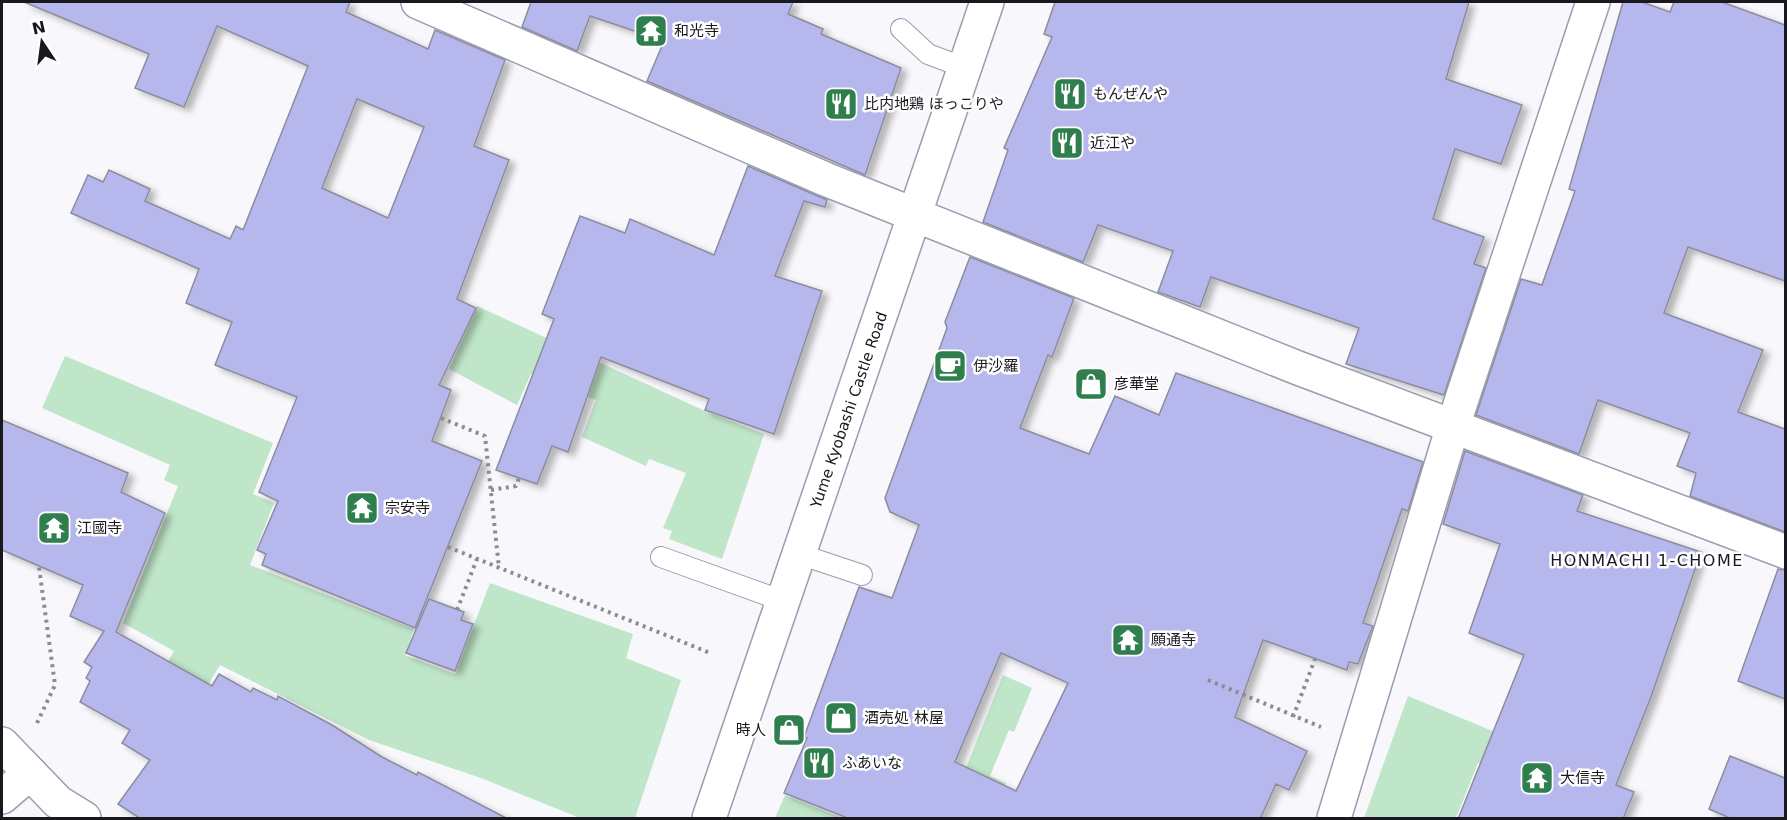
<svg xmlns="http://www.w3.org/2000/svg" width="1787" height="820" viewBox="0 0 1787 820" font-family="'DejaVu Sans','Noto Sans JP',sans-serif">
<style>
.green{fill:#bfe6c9}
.building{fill:#b6b7ed;stroke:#8c8c9d;stroke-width:1.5;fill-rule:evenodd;filter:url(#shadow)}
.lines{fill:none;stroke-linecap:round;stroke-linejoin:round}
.lane-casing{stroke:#9b9cad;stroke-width:22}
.street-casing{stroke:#9b9cad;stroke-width:36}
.secondary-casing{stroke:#9b9cad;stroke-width:36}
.path{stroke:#8b8b90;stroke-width:4;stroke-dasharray:3 4.5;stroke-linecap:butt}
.lane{stroke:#fff;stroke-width:20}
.street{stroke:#fff;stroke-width:33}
.secondary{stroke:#fff;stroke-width:33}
.labels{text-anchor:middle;stroke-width:5;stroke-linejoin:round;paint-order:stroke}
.poi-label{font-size:15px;fill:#18181e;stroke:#fff;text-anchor:start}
.street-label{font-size:15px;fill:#18181e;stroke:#fff}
.neighbourhood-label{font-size:16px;letter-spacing:1.5px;fill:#18181e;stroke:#fff}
</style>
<defs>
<filter id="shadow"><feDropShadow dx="6" dy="4" stdDeviation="3" flood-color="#0004"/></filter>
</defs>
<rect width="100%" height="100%" fill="#f8f8fc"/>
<!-- green -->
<g class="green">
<path d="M477 306 705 411 764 434 722 559 669 539 672 531 663 528 686 473 649 459 646 466 582 437 596 400 531 374 517 405 449 369Z"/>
<path d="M65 356 273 443 253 494 274 503 250 565 414 629 405 655 455 674 490 583 633 634 626 658 681 680 635 818H580L481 778 369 740 220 665 183 726 144 703 174 651 123 623 178 486 164 480 170 465 42 408Z"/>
<path d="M1003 675 1032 688 1014 732 1009 730 990 776 1006 783 990 818H946Z"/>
<path d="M1408 696 1495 732 1482 764 1478 763 1456 818H1364Z"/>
<path d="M785 795 842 818H775Z"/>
</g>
<!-- building -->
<g class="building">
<path d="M24 2H350L346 12 428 49 435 30 505 60 474 146 509 160 457 299 476 308 439 385 451 390 432 441 482 461 415 628 262 565 266 554 257 550 278 501 259 492 297 397 215 365 232 322 186 303 199 269 71 213 88 175 103 182 109 170 150 189 145 201 230 239 236 226 243 230 308 66 217 26 184 107 135 88 149 54ZM357 99 424 127 388 218 322 188Z"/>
<path d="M531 2H793L788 14 823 29 821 34 901 68 865 175 647 81 664 41 590 16 577 51 522 27Z"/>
<path d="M1055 2H1469L1446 79 1522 105 1501 164 1455 149 1433 219 1484 237 1474 264 1486 268 1444 395 1346 364 1359 328 1211 277 1200 307 1158 292 1173 251 1098 225 1083 262 983 222 1008 150 1004 148 1052 37 1044 34Z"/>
<path d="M1623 2H1642L1670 12 1674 2H1722L1785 25V281L1688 247 1664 313 1763 350 1738 412 1785 429V532L1690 496 1696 473 1677 466 1690 433 1598 400 1579 454 1476 415 1521 279 1542 285 1575 191 1569 189Z"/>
<path d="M748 166 827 200 825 207 804 201 775 276 822 291 774 434 705 410 709 399 601 357 568 452 552 446 537 484 496 470 554 319 542 314 580 216 625 233 630 219 714 255Z"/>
<path d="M970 257 1074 298 1052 357 1048 355 1020 428 1089 454 1115 396 1159 415 1176 373 1423 462 1408 511 1402 509 1363 623 1373 626 1358 664 1349 662 1347 670 1263 640 1235 717 1307 751 1289 790 1276 784 1260 819H850L784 793 807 738 804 737 859 587 892 598 919 525 890 512 885 498 947 328 945 322ZM1001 653 1068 683 1016 791 955 762Z"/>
<path d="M2 420 128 473 121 492 165 513 116 632 212 686 219 674 251 692 253 688 277 700 278 696 332 725 382 757 417 775 418 772 508 819H141L118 804 150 760 122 743 130 730 80 702 90 681 86 678 92 667 84 662 104 631 70 616 83 585 2 550Z"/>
<path d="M1465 451 1583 495 1577 511 1701 552 1651 697 1616 785 1634 792 1623 819H1458L1524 655 1469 633 1500 544 1443 524Z"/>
<path d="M1778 569 1785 570V699L1738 681Z"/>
<path d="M429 599 464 612 461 620 473 624 455 671 406 653Z"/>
<path d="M1730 756 1785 778V819H1732L1709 809Z"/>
</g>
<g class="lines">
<defs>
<g id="lane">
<path d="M901 29 928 54 965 68"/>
<path d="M799 554 862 575"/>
<path d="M661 557 783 601"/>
</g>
<g id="street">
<path d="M418 2 825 179 1298 368 1786 552"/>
<path d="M2 744 58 802 84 818"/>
<path d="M2 797 30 773"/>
<path d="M1334 818 1453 426 1593 2"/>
</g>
<path id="secondary" d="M709 818 987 2"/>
</defs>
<!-- lane casing -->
<use href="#lane" class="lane-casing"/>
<!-- street casing -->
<use href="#street" class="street-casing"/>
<!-- secondary casing -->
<use href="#secondary" class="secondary-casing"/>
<!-- path -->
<g class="path">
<path d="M441 418 485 436 499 568"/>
<path d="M491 490 516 486 519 478"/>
<path d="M448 547 710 653"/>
<path d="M457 610 477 559"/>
<path d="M1208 680 1321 727"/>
<path d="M1293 717 1315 659"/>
<path d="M37 723 55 685 39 567"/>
</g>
<!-- lane -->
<use href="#lane" class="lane"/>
<!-- street -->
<use href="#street" class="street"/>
<!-- secondary -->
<use href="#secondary" class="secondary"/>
</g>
<!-- icons -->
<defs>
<symbol id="temple-square" viewBox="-11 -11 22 22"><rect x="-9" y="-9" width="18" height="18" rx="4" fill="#2f7e4e" stroke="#fff"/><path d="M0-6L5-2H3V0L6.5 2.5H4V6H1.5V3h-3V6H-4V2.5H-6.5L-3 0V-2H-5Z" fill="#fff"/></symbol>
<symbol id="restaurant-square" viewBox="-11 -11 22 22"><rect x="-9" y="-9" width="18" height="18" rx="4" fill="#2f7e4e" stroke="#fff"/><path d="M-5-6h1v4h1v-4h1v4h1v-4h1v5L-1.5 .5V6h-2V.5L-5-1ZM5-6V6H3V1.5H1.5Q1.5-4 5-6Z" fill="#fff"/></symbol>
<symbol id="cafe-square" viewBox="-11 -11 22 22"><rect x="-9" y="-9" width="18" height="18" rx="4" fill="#2f7e4e" stroke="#fff"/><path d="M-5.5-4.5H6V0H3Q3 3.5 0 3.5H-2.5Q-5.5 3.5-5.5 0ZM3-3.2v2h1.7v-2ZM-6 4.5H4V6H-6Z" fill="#fff"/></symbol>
<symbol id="shop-square" viewBox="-11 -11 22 22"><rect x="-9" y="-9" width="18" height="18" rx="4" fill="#2f7e4e" stroke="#fff"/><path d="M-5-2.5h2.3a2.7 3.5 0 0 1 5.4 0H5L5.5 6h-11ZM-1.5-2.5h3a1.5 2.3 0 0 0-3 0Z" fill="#fff"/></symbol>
</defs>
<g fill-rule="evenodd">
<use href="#temple-square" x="632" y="12" width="38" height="38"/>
<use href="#restaurant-square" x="1051" y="75" width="38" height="38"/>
<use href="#restaurant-square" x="822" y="85" width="38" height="38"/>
<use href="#restaurant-square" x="1048" y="124" width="38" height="38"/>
<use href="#cafe-square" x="931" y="347" width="38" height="38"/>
<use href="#shop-square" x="1072" y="365" width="38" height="38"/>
<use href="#temple-square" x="343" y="489" width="38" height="38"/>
<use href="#temple-square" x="35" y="509" width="38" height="38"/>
<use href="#temple-square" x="1109" y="621" width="38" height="38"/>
<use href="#shop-square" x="822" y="699" width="38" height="38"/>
<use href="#shop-square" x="770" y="711" width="38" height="38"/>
<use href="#restaurant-square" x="800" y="744" width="38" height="38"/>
<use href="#temple-square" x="1518" y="759" width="38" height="38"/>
</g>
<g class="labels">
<!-- poi labels -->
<g class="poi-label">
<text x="674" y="36">和光寺</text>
<text x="1093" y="99">もんぜんや</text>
<text x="864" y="109">比内地鶏 ほっこりや</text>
<text x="1090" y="148">近江や</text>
<text x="973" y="371">伊沙羅</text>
<text x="1114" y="389">彦華堂</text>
<text x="385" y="513">宗安寺</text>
<text x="77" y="533">江國寺</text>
<text x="1151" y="645">願通寺</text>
<text x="864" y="723">酒売処 林屋</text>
<text x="766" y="735" text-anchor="end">時人</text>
<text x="842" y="768">ふあいな</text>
<text x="1560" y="783">大信寺</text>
</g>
<!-- street labels -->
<g class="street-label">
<text transform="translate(849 410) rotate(-71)" y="5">Yume Kyobashi Castle Road</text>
</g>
<!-- neighbourhood labels -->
<g class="neighbourhood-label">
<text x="1647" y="566">HONMACHI 1-CHOME</text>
</g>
</g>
<!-- border -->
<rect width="1787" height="820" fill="none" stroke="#18181e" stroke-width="6"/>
<!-- north arrow -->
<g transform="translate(42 42) rotate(347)" stroke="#ffffff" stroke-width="4.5" paint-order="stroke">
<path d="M0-4.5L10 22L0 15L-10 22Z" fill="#18181e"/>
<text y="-9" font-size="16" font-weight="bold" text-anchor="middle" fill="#18181e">N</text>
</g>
</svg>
